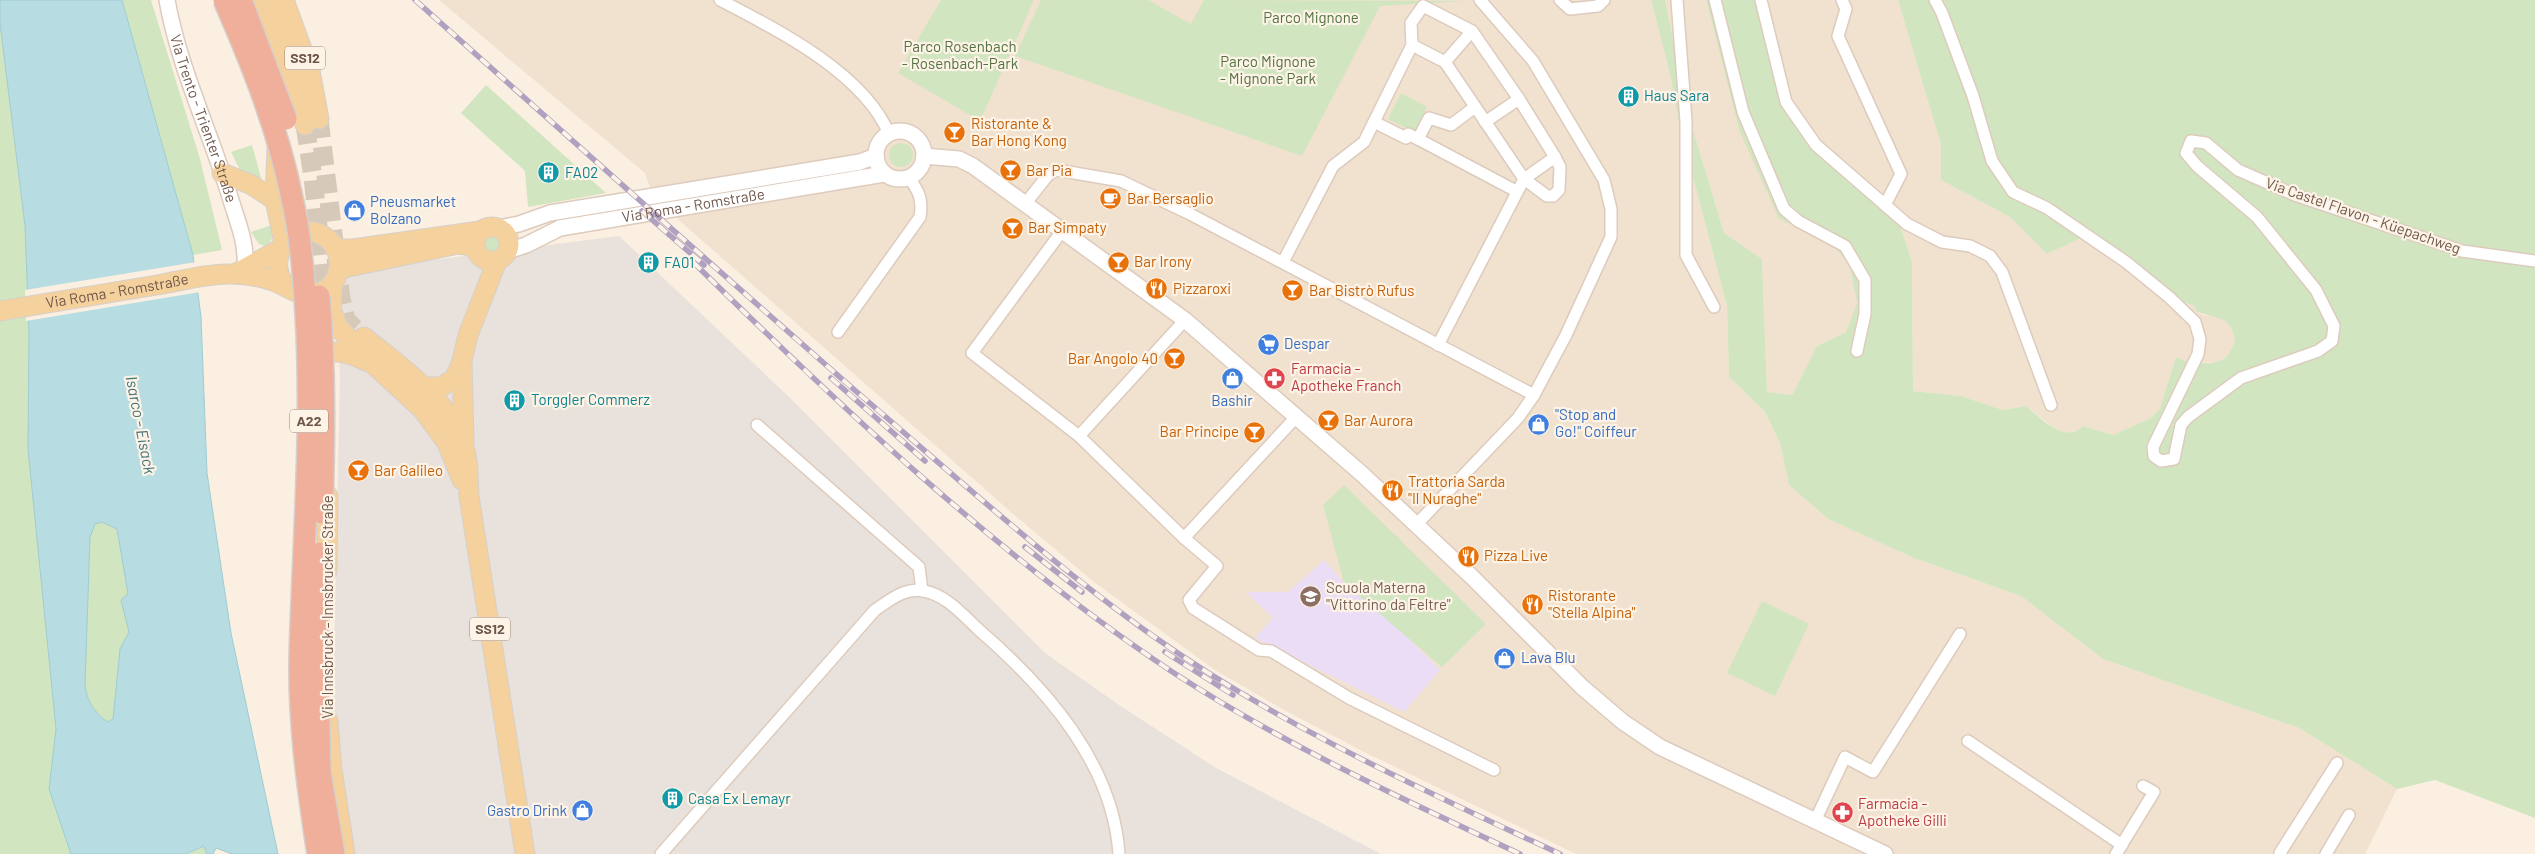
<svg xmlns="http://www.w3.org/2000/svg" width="2535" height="854" viewBox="0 0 2535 854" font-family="Barlow,sans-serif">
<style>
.residential{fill:#f1e1cf}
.industrial{fill:#e9e1db}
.education{fill:#ecddf6}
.green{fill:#d1e6c0}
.water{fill:#b7dce1;stroke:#9eccd2;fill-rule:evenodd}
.pier{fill:#faefe0}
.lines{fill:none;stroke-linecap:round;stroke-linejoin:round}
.primary-tunnel{stroke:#d7c9ba;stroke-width:19;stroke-dasharray:19 9;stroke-linecap:butt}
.minor-casing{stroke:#ddcbbd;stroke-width:14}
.tertiary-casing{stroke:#ddcbbd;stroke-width:18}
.primary-casing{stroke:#d6d0cc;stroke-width:21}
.minor{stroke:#fff;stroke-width:11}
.tertiary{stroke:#fff;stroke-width:15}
.primary{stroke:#f4d19d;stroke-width:19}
.rail-casing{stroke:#b1a1c1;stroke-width:5.5}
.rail{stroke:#fdf3e6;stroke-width:4;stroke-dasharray:11;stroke-linecap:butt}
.motorway-bridge-casing{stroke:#d6d0cc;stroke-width:24;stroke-linecap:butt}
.motorway-bridge{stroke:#f0af9b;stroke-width:21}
.labels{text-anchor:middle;stroke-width:4.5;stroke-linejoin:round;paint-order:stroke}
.shield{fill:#fdf3e6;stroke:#998579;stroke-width:1}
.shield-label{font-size:14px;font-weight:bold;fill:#6e564a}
.park-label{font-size:15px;fill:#537442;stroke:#fdf3e6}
.culture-label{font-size:15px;fill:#0d838f;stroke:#fdf3e6;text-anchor:start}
.street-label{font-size:15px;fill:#6e564a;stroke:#fdf3e6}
.food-label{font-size:15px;fill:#c56008;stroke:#fdf3e6;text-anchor:start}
.shop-label{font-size:15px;fill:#366cbe;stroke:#fdf3e6;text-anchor:start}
.health-label{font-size:15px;fill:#be3a42;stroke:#fdf3e6;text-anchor:start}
.education-label{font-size:15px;fill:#785e54;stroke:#fdf3e6;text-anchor:start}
.water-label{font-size:16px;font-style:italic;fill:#43737a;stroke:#fdf3e6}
</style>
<rect width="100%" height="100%" fill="#faefe0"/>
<!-- residential -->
<g class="residential">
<path d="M439 0H1651L1670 74 1680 128 1727 306 1729 377 1765 412 1780 443 1789 485 1828 519 1914 558 2021 596 2103 659 2299 728 2397 789 2365 854H1576L1364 752 1286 711 1215 670 1094 582 1011 512 680 221 650 187 645 173Z"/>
<path d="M1665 0H1706L1739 130 1829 242 1849 263 1857 303 1846 332 1817 346 1792 395 1767 392 1762 259 1724 233 1691 123Z"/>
<path d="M1764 0H1898L1941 145V180L2010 217 2047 254 2083 237 2155 292 2192 305 2196 308 2194 310 2204 315 2220 317 2227 322 2233 332 2235 340 2231 352 2217 363 2200 362 2199 366 2176 357 2160 408 2151 418 2113 435 2083 426 2079 430 2068 433 2058 431 2026 406 2003 410 1961 396 1913 391 1912 262 1791 100Z"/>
</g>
<!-- industrial -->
<path class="industrial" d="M619 236 788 396 1045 653 1119 705 1216 768 1381 854H349L336 768 333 703 340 378 335 283 347 271Z"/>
<!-- education -->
<path class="education" d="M1324 560 1344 583 1403 633 1440 670 1404 712 1255 638 1273 618 1246 592H1288Z"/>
<!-- green -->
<g class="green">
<path d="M122 0H151L200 159 222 250 193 255Z"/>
<path d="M941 0H1034L980 121 898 73Z"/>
<path d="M1041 0H1148L1191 24 1204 0 1467 1 1380 6 1302 156 1015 56Z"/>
<path d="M1651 0H1665L1691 123 1724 233 1762 259 1767 392 1792 395 1817 346 1846 332 1857 303 1849 263 1829 242 1779 219 1739 130 1706 0H1764L1791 100 1834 159 1893 205 1912 262 1913 391 1961 396 2003 410 2026 406C2041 418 2065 445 2083 426L2113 435 2151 418 2160 408 2176 357 2198 366 2200 362C2218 367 2231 357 2235 340 2229 312 2214 320 2194 310L2196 308 2192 305 2155 292 2083 237 2047 254 2010 217 1941 180V145L1898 0H2535V818L2435 780 2397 789 2299 728 2103 659 2021 596 1914 558 1828 519 1789 485 1780 443 1765 412 1729 377 1727 306 1680 128 1670 74Z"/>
<path d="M0 23 25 226 29 332 28 449 56 729 50 789 71 854H0Z"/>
<path d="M486 85 606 193 528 207 525 171 461 113Z"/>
<path d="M1401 93 1427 107 1414 132 1388 119Z"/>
<circle cx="901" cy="155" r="12"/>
<path d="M252 145 263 185 243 176 231 152Z"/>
<path d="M275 224C274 233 274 241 265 246L259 244 251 232Z"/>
<circle cx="492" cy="244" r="7"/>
<path d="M1344 485 1396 536 1397 535 1402 542 1486 624 1442 667 1344 583 1323 505Z"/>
<path d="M102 522 117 528 128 594 121 600 129 632 120 650 113 720 107 722C94 711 87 702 85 685L90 537 95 524Z"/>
<path d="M1762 601 1809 624 1775 696 1727 673Z"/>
<path d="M205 846 207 854H187Z"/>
</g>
<!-- water -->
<path class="water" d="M0 0H122L193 255 201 317 207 473 231 633 278 854H232L216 848 213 854H207L204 846 186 854H71L49 789 56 729 28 449 29 332 25 226 0 23ZM102 522 117 529 128 594 121 600 129 632 120 649 113 719 107 722C94 711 87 702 85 685L90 537 95 524Z"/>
<!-- pier -->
<path class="pier" d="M196 262 200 292 26 321 25 290Z"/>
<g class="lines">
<!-- primary-tunnel -->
<g class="primary-tunnel">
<path d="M319 119 341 299 346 320 364 337"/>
<path d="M305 125 313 177 326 305"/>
</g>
<defs>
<g id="minor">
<path d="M720 0C776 29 864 73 889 134"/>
<path d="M1560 0 1570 9 1598 6 1604 0"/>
<path d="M1677 0 1686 121V255L1714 307"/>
<path d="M1715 0 1743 112 1784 209 1798 221 1845 246 1865 280V314L1857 351"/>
<path d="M1761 0 1786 102 1816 145 1907 224 1942 242 1970 246 1990 256 2002 272 2051 405"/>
<path d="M1842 0 1846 9 1838 36 1901 174 1885 205"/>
<path d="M1935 0 1942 13 1973 96 1992 161 2013 192 2047 208 2126 262 2169 297 2195 322 2200 339 2198 354 2153 447 2154 456 2161 461 2174 459 2181 425 2188 417 2241 378 2318 351 2332 341 2334 326 2316 290 2257 217 2197 166 2186 153 2191 141 2206 143 2238 170 2295 195 2462 251 2535 261"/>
<path d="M1412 45 1411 23 1423 6 1472 31"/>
<path d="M1445 62 1472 31 1519 99"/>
<path d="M1374 122 1406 138 1408 134 1418 139 1429 118 1451 125 1475 107"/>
<path d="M1485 122 1519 99 1555 157"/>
<path d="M1418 139 1516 191"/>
<path d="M1555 157 1560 167 1559 190 1553 196H1547L1524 179Z"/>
<path d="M1025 204 1048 175 1057 170 1121 181 1190 214 1534 395"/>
<path d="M1062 231 972 353 1079 436 1184 538 1217 566 1189 600 1193 608 1259 650 1271 651 1349 698 1494 770"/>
<path d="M1283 262 1333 166 1364 142 1412 45 1445 62 1524 179 1438 345"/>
<path d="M838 332 920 217C923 200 919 191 909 178"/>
<path d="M757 425 919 567 922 591"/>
<path d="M1079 436 1185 320"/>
<path d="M1416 525 1518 418 1534 395 1566 335 1611 237V209L1604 180 1533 61 1480 0"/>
<path d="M1184 538 1297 416"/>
<path d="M1968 741 2122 845"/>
<path d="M1815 821 1845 757 1873 772 1960 634"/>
<path d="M2280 853 2337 763"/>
<path d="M661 854 875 610C890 600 905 587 924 591 946 595 963 615 979 630 1045 687 1113 763 1119 854"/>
<path d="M2116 854 2154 792 2143 786"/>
<path d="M2326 854 2349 815"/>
</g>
<g id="tertiary">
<path id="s1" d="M167 0C179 68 210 131 230 197 237 221 247 242 245 268"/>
<circle cx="900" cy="155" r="24"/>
<path d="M924 156 959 159 973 166 1185 320 1362 474 1472 577 1582 687 1623 722 1660 747 1885 854"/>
<path d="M499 228 519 224 550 213 860 162 876 156"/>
<path id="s2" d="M508 251 526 245 560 228 884 174"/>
</g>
<g id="primary">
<path d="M258 0 277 56 281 93"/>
<path d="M284 0 310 71 319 119"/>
<path d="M272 8C288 46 298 85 305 125"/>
<path d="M277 148 275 200 284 243"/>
<path d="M222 173 250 184 275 200"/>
<circle cx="492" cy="244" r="17"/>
<path d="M336 249H353L480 231"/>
<path d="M339 269 458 244 474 246"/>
<path d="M235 274 280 249"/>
<path d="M332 284 331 308 337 326 372 363 423 410 447 443 462 480"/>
<path id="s3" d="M0 311C52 302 105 294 157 285 181 281 208 273 232 274 244 274 261 277 273 281 289 287 302 299 319 293 341 285 346 256 329 240 300 213 259 256 287 287"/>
<path d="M364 337C402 368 451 400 465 450 469 464 468 482 469 496L525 854"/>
<path d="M462 362 464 442"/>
<path d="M313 365C325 344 349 353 366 361"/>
<path d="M425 387H441L455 378 462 361 468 335 497 261"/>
<path d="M327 571 328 496"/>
<path d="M328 721 332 769 345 854"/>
</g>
</defs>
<!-- minor casing -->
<use href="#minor" class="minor-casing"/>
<!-- tertiary casing -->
<use href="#tertiary" class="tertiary-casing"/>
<!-- primary casing -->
<use href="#primary" class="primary-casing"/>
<!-- minor -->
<use href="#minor" class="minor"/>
<!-- tertiary -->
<use href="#tertiary" class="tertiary"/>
<!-- primary -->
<use href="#primary" class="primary"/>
<defs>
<g id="rail">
<path d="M415 0C562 131 709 263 858 393 955 476 1049 562 1153 636 1279 725 1421 789 1560 854"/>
<path d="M642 211 704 265"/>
<path d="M693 262C844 410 998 556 1174 673 1283 744 1402 799 1520 854"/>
<path d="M831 378 925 461"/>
<path d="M1025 547 1082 592"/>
<path d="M1165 652 1233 695"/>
</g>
</defs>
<!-- rail casing -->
<use href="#rail" class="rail-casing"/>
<!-- rail -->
<use href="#rail" class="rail"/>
<defs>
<g id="motorway-bridge">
<path d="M224 0C252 64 278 129 292 198 301 236 304 276 306 314 313 430 303 544 300 659 299 725 308 789 318 854"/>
<path d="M241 0 286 119"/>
<path d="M319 296C325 368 324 440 322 513"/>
<path d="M320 553 317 649 320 773 334 854"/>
</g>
</defs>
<!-- motorway-bridge casing -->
<use href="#motorway-bridge" class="motorway-bridge-casing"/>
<!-- motorway-bridge -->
<use href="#motorway-bridge" class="motorway-bridge"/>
</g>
<!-- icons -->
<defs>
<symbol id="building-disc" viewBox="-11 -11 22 22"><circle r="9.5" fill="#0f9aa8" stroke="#fdf3e6"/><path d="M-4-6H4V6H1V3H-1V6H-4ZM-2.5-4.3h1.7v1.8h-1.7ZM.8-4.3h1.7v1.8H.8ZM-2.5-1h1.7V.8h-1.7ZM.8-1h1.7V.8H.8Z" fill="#fff"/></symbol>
<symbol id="bar-disc" viewBox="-11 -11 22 22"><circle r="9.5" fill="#e8710a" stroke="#fdf3e6"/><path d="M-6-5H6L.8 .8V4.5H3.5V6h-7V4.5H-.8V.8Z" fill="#fff"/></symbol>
<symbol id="cafe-disc" viewBox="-11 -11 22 22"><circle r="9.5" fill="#e8710a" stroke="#fdf3e6"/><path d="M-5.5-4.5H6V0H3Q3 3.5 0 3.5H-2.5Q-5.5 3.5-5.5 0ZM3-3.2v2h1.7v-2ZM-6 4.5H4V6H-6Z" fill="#fff"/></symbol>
<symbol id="shop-disc" viewBox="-11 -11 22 22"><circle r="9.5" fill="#3f7fe0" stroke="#fdf3e6"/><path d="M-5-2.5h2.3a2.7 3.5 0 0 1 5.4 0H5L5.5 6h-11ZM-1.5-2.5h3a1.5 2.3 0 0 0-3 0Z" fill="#fff"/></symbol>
<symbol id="restaurant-disc" viewBox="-11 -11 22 22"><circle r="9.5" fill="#e8710a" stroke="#fdf3e6"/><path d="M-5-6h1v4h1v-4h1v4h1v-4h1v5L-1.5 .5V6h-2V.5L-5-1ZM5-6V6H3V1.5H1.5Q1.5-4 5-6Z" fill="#fff"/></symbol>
<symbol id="supermarket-disc" viewBox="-11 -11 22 22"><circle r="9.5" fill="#3f7fe0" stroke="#fdf3e6"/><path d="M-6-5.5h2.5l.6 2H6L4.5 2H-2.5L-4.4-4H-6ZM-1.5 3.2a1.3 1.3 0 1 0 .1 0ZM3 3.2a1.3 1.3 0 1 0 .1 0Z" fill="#fff"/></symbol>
<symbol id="pharmacy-disc" viewBox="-11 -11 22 22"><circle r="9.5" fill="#e0444e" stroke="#fdf3e6"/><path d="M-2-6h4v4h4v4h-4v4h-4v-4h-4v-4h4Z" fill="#fff"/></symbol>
<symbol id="school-disc" viewBox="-11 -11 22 22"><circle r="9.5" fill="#8d6e63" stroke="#fdf3e6"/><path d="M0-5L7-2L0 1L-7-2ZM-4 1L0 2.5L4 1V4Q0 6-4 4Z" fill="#fff"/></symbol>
</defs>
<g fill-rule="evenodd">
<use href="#building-disc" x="1616" y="84" width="25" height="25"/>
<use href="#bar-disc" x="942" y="120" width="25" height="25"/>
<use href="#bar-disc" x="998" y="158" width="25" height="25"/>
<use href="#building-disc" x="536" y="160" width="25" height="25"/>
<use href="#cafe-disc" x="1098" y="186" width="25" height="25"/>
<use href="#shop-disc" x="342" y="198" width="25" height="25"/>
<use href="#bar-disc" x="1000" y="216" width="25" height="25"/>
<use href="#bar-disc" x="1106" y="250" width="25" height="25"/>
<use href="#building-disc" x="636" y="250" width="25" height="25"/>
<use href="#restaurant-disc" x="1144" y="276" width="25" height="25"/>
<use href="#bar-disc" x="1280" y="278" width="25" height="25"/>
<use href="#supermarket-disc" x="1256" y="332" width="25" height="25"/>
<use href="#bar-disc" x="1162" y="346" width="25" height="25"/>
<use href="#shop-disc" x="1220" y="366" width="25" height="25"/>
<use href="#pharmacy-disc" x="1262" y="366" width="25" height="25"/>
<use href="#building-disc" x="502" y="388" width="25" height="25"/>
<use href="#bar-disc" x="1316" y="408" width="25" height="25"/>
<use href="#shop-disc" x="1526" y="412" width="25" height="25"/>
<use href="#bar-disc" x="1242" y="420" width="25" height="25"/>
<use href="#bar-disc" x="346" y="458" width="25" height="25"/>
<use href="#restaurant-disc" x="1380" y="478" width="25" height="25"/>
<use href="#restaurant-disc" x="1456" y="544" width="25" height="25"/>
<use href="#school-disc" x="1298" y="584" width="25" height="25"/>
<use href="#restaurant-disc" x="1520" y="592" width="25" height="25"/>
<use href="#shop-disc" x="1492" y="646" width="25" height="25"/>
<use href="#building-disc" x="660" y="786" width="25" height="25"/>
<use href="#shop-disc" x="570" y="798" width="25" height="25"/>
<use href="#pharmacy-disc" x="1830" y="800" width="25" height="25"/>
</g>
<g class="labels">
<!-- shield labels -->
<g class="shield">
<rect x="285" y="46.5" width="40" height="23" rx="4"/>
<rect x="290" y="409.5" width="38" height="23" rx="4"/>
<rect x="470" y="617.5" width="40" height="23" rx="4"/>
</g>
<g class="shield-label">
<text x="305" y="63">SS12</text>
<text x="309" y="426">A22</text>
<text x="490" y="634">SS12</text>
</g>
<!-- park labels -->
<g class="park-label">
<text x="1311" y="23">Parco Mignone</text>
<text x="960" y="52">Parco Rosenbach<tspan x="960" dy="17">- Rosenbach-Park</tspan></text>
<text x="1268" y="67">Parco Mignone<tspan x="1268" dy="17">- Mignone Park</tspan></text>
</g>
<!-- culture labels -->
<g class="culture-label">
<text x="1644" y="101">Haus Sara</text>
<text x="565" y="178">FA02</text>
<text x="664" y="268">FA01</text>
<text x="531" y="405">Torggler Commerz</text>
<text x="688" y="804">Casa Ex Lemayr</text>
</g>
<!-- street labels -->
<g class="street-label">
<text dy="5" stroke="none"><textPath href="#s1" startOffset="124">Via Trento - Trienter Straße</textPath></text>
<text dy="5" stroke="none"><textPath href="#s2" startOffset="192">Via Roma - Romstraße</textPath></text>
<text transform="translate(2363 216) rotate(19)" y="5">Via Castel Flavon - Küepachweg</text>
<text dy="5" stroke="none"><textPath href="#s3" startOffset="119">Via Roma - Romstraße</textPath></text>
<text transform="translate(328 607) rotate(-90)" y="5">Via Innsbruck - Innsbrucker Straße</text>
</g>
<!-- food labels -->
<g class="food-label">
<text x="971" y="129">Ristorante &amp;<tspan x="971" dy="17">Bar Hong Kong</tspan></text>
<text x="1026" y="176">Bar Pia</text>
<text x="1127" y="204">Bar Bersaglio</text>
<text x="1028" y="233">Bar Simpaty</text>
<text x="1134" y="267">Bar Irony</text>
<text x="1173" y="294">Pizzaroxi</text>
<text x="1309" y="296">Bar Bistrò Rufus</text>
<text x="1158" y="364" text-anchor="end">Bar Angolo 40</text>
<text x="1344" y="426">Bar Aurora</text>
<text x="1239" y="437" text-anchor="end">Bar Principe</text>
<text x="374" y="476">Bar Galileo</text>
<text x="1408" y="487">Trattoria Sarda<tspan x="1408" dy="17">"Il Nuraghe"</tspan></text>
<text x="1484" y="561">Pizza Live</text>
<text x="1548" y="601">Ristorante<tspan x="1548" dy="17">"Stella Alpina"</tspan></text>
</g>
<!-- shop labels -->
<g class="shop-label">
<text x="370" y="207">Pneusmarket<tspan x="370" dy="17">Bolzano</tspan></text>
<text x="1284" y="349">Despar</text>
<text x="1232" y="406" text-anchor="middle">Bashir</text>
<text x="1555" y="420">"Stop and<tspan x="1555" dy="17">Go!" Coiffeur</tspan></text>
<text x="1521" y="663">Lava Blu</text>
<text x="567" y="816" text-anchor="end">Gastro Drink</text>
</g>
<!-- health labels -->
<g class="health-label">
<text x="1291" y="374">Farmacia -<tspan x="1291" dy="17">Apotheke Franch</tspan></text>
<text x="1858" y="809">Farmacia -<tspan x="1858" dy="17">Apotheke Gilli</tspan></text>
</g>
<!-- education labels -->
<g class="education-label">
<text x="1326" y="593">Scuola Materna<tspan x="1326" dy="17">"Vittorino da Feltre"</tspan></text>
</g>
<!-- water labels -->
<g class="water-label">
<text transform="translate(141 425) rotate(79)" y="6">Isarco - Eisack</text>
</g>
</g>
</svg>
